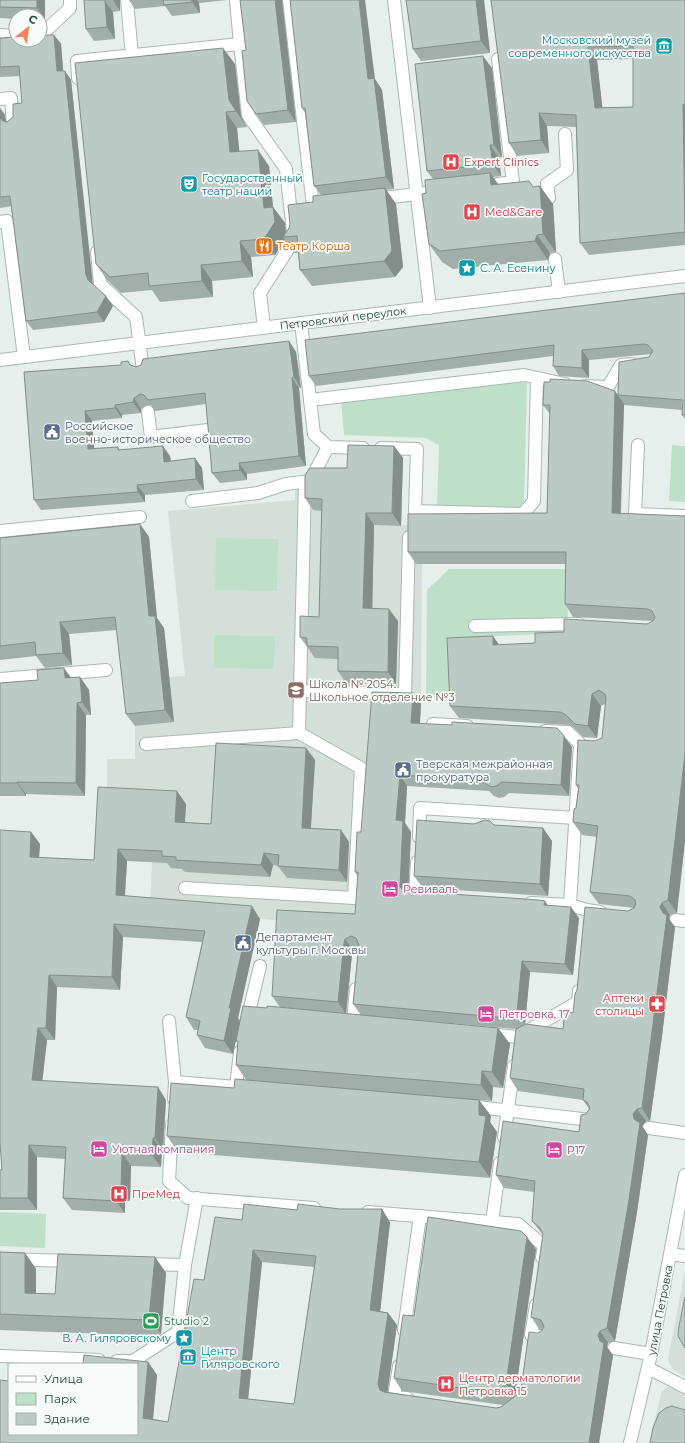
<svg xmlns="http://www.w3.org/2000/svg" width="685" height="1443" viewBox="0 0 685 1443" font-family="Montserrat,sans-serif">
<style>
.built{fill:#d4dfda}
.green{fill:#bfe0c8}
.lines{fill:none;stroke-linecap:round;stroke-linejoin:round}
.minor-casing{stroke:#a8b8b2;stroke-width:14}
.minor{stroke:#fff;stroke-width:12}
.wall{fill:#a1aea9;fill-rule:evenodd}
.shaded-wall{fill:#838d89}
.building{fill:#bbcac4;stroke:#838d89;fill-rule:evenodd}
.labels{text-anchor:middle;stroke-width:3.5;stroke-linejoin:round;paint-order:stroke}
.culture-label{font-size:11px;fill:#0d838f;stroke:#f7fbf9;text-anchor:start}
.health-label{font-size:11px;fill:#be3a42;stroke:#f7fbf9;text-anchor:start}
.food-label{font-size:11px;fill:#c56008;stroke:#f7fbf9;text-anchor:start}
.street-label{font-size:11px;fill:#24423a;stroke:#f7fbf9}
.service-label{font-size:11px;fill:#4e5e75;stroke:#f7fbf9;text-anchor:start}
.education-label{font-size:11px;fill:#785e54;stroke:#f7fbf9;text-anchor:start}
.hotel-label{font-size:11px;fill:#b23c85;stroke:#f7fbf9;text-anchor:start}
.leisure-label{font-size:11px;fill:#27864d;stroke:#f7fbf9;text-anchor:start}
</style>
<rect width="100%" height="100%" fill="#e6efeb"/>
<!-- built -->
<g class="built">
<path d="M357 457 403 458 401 525H409L422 564 421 704 380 703 363 925 284 921 150 909 152 862 107 799V759H135V726L174 722 169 677 185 676 168 511 295 500V488L356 481Z"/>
<path d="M685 1270V1377L674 1370 669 1363 668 1359Z"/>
<path d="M668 1387 685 1394V1443H649L661 1394 662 1391Z"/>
</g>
<!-- green -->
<g class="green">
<path d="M512 381 527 383 524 502 518 509 437 507 439 445 426 438 344 435 341 400Z"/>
<path d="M672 445 685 446V502L669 501Z"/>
<path d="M216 538 278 539 277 591 215 590Z"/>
<path d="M449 569H567L568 633 452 638 454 695 426 694 427 590Z"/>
<path d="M214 635 275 636 274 669 214 668Z"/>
<path d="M0 1212 46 1214 45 1248 0 1246Z"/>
</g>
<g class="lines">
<defs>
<g id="minor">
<path d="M127 0 132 56"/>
<path d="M236 0 240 44"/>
<path d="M289 0 313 206 325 205"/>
<path d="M394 0 430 308"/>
<path d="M0 35 16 36"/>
<path d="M40 36 70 8V0"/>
<path d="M78 78 77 61 240 44 248 115 286 169 294 240 260 293 264 328"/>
<path d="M0 99 11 98 13 124"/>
<path d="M498 184 513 182 498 59"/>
<path d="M549 198 547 184 567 170 565 134"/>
<path d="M375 199 442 191"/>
<path d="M0 222 7 221 24 357"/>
<path d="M97 252 100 284 136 317 143 370"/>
<path d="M555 259 559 292"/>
<path d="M301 323 314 434 328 447 363 448"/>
<path d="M0 360 685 276"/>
<path d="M585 386 608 387 621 365 632 364"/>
<path d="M310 400 524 375 565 384"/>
<path d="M148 412 151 437 208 430"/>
<path d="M638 445 635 514 685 516"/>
<path d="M381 448 417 449 415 511 523 514 534 501 537 379"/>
<path d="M192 501 258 493 286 484 310 481 328 447"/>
<path d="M0 531 140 517"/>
<path d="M475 626 579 624"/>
<path d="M0 679 106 670"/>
<path d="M300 691 405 694 409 537"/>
<path d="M433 724 467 726"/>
<path d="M545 731 568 732 580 744 570 905 587 910 600 912"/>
<path d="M146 744 299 733 305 482"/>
<path d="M419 837 420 808 576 818"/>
<path d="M417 862 415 895 427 896"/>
<path d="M185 888 354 898 361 768 299 733"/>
<path d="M531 903 570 905"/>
<path d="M676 920 685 921"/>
<path d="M249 1012 260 966"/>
<path d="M169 1021 175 1082"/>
<path d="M353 1022 356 989"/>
<path d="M524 1033 578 1002 579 991"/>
<path d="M488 1034 518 1037"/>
<path d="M236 1087 240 1052"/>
<path d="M174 1099 175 1082 249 1088"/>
<path d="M469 1106 591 1120"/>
<path d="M172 1125 169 1181 188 1198 314 1208"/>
<path d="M649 1128 685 1133"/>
<path d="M504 1137 514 1066"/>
<path d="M368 1212 492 1222 500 1163"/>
<path d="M492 1222 518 1224 544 1246 542 1257"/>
<path d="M671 1254 685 1256"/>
<path d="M0 1259 73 1261"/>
<path d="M145 1264 185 1265"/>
<path d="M536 1305 531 1335 544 1337"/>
<path d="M404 1330 420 1216"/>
<path d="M614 1348 651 1354"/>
<path d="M0 1356 78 1359V1364"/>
<path d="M78 1359 99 1360"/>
<path d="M117 1361H133L178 1332 185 1265 197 1198"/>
<path d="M399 1366 394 1397 407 1398"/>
<path d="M648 1368 685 1387"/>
<path d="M630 1443 651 1354 685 1175"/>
</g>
</defs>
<!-- minor casing -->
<use href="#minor" class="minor-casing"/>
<!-- minor -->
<use href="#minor" class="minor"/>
</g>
<!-- wall -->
<g class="wall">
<path d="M0 0H45V19H40V16H16V19L0 18Z"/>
<path d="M84 0H120V11L113 12 115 39 94 41 86 29Z"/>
<path d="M129 0H227L199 3 200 13 172 16 165 6 135 9Z"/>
<path d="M406 0H484L490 53 421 61 413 49Z"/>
<path d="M491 0H685V245L589 255 580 243 576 127 547 126 549 153 517 156 509 143ZM633 59V107L602 108 597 60Z"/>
<path d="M282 1 296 122 264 125 247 101 246 50Z"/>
<path d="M54 35 61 44 63 71 71 80 92 284 113 306 104 322 33 330 26 321 11 206 0 208V108L5 115 6 121 7 122 13 117 22 103 20 76 0 77V38Z"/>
<path d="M235 64 241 116 247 127 237 128 239 151 269 166 273 207 285 223 286 233 313 202 321 195 314 186 305 113 302 108 375 79 382 90 394 189 386 190 396 204 403 267 395 277 312 286 300 270 298 253H294L285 240 275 255 251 257 253 277 212 281 213 297 160 302 152 290 121 293 107 280 96 264Z"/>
<path d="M492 68 502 157 499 158 501 176 493 177 498 184 533 187 553 204 556 252 550 253 548 260 453 269 442 262 429 244 426 193 433 179 427 171Z"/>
<path d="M685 293 682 410 624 405V404L621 513 685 516 677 913 670 915 669 919 675 927 662 1036 650 1121H646L642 1126 648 1135 637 1212 615 1341 608 1343 607 1347 613 1355 599 1443 9 1434 148 1362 157 1375 153 1419 168 1422 204 1280 242 1220 390 1222 380 1311 388 1313 397 1325 387 1392 496 1408 501 1407 503 1405 402 1391 394 1378 414 1316 536 1249 515 1396 518 1394 521 1389 538 1333 542 1330 539 1329 531 1317 543 1235 532 1221 534 1192 504 1188 496 1175 579 1132 586 1114 589 1109 583 1100 518 1091 510 1078 516 1029 361 1015 353 1004 358 948 353 950 352 954 346 1014 280 1007 272 996 355 914 358 877 355 872 361 832 413 693 421 704 420 724 564 736 572 747 569 796 509 793 504 797 499 798 494 796 489 791 407 786 405 823 411 832 408 891 548 905 579 918 573 975 530 972 525 1024 563 1029 573 1013 628 911 634 908 599 904 590 892 597 837 582 835 573 822 576 808 578 789 576 785 595 741 602 738 605 704 601 706 597 738 583 737 573 727 568 725 459 718 450 706 493 636 499 645 535 643 564 632 647 624 653 621 573 617 565 604V564H416L408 552 547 513 550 414 543 405 618 395 649 357 651 354 589 360V378L559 376 553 366V356L316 386 309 376ZM262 1262 314 1267 294 1404 248 1399Z"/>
<path d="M289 341 296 352 301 388H299L306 466 247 474V480L220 483 212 473 206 404 155 411 151 405H147L141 409V413L122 415V418L92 421 94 448 118 447 120 450 170 456 171 461 202 468 204 490 145 495V502L41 510 34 500 24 372 121 365 128 361 131 365 136 367Z"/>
<path d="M682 415H685V419Z"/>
<path d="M394 446 403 458 401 526 374 525 372 609 398 621 396 684 346 683 338 671V659L315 658 300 637 319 617 322 511 313 510 305 498 347 468Z"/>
<path d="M140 524 149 537 157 618 164 628 174 722 135 726 126 714 117 630 69 634 72 665 45 668 36 656 0 660V538Z"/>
<path d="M80 677 89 690 91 715H86L85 796 26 794V796H0V683Z"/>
<path d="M306 748 315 760 311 828 341 830 349 842 347 882 287 878 278 866 273 865 270 877 185 872 182 869 171 868 167 863 127 861 125 896 260 919 238 1018 240 1021 233 1054 205 1048 197 1035 198 1030H194L186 1017 202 942 123 937 120 990 57 987 55 1040H47L42 1081 166 1100 163 1150H162L161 1167 131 1166 130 1201H125V1213L72 1210 63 1198 65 1159 37 1157V1210H0V1170H2L31 832 40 844 39 858 94 860 186 804 185 822 211 824Z"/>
<path d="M494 825 543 828 552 841 548 896 423 888 414 876Z"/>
<path d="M498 1028 510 1044 503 1088 493 1087 492 1101 479 1100 491 1116 490 1122 497 1132 490 1178 178 1152 167 1136 234 1088 247 1081 236 1065 238 1043 236 1041Z"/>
<path d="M0 1252 25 1253 36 1269V1293L55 1294 155 1257 166 1273 161 1334 159 1336 0 1330Z"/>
</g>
<!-- shaded-wall -->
<g class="shaded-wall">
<path d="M37 0H45V19L37 8Z"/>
<path d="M104 0 113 12 115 39 107 27Z"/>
<path d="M113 0H120V11Z"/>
<path d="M192 0H197L199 3 200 13 192 2Z"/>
<path d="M275 0H282L296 122 288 110Z"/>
<path d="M359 0H365L375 79 382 90 394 189 386 177 368 79Z"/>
<path d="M476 0H484L490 53 481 41Z"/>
<path d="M54 35 61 44 64 81 57 71Z"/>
<path d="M588 47 597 60 604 121 595 108Z"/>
<path d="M223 48 235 64 241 116 247 127 236 111 229 100Z"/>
<path d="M483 56 492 68 502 157 494 145Z"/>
<path d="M65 71 71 80 93 285 88 280 86 275Z"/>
<path d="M683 104 685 107V202Z"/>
<path d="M0 108 5 115 7 128 0 118Z"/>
<path d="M226 112 237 128 241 168 230 152Z"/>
<path d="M539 113 547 126 549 153 541 140Z"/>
<path d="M490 145 499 158 501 176 493 164Z"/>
<path d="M258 150 269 166 273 207 285 223 286 237H283L285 240 275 255 264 239V208Z"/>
<path d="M490 173 503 191 491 185Z"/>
<path d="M540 186 553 204 556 252 543 234Z"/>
<path d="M385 188 396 204 403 267 395 277 384 261Z"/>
<path d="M537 235 550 253 548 260 535 241Z"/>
<path d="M240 241 251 257 253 277 242 261Z"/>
<path d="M201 265 212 281 213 297 202 281Z"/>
<path d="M106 296 113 306 104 322 97 312Z"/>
<path d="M289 341 296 352 301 388 294 377Z"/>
<path d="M582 350 589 360V378L582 368Z"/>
<path d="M292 378 299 388 306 466 299 456Z"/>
<path d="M615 391 624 404 620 525 612 513Z"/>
<path d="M134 398 141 409V413L133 402Z"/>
<path d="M115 405 122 415V418L115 408Z"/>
<path d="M85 411 92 421 95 459 88 449Z"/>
<path d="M163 446 170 456 172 472 164 462Z"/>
<path d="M394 446 403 458 401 526 392 513Z"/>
<path d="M195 458 202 468 204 490 196 479Z"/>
<path d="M239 463 247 474V480L240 470Z"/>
<path d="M137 485 145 495V502L138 492Z"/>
<path d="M366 513 374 525 372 621 363 608Z"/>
<path d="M140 524 149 537 157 618 164 628 174 722 165 710 149 616Z"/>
<path d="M389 609 398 621 396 684 388 672Z"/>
<path d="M60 622 69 634 72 665 63 653Z"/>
<path d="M493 636 501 648 493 645Z"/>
<path d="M64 668 73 680 65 678Z"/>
<path d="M80 677 89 690 91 715 82 702Z"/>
<path d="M413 693 421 704 419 734 411 723Z"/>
<path d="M592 694 601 706 597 738 588 726Z"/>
<path d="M77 703 86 715 85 796 76 783Z"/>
<path d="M564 736 572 747 569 796 561 785Z"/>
<path d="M306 748 315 760 310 840 302 828Z"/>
<path d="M685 754V842L677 913 668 900Z"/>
<path d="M400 775 407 786 405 823 411 832 408 898 400 887 396 820Z"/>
<path d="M17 782 26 794V796L17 783Z"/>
<path d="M177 791 186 804 184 834 175 822Z"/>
<path d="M543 828 552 841 548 896 540 884Z"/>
<path d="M341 830 349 842 347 882 339 870Z"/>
<path d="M31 832 40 844 38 870 30 857Z"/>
<path d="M118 849 127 861 124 907 116 895Z"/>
<path d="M264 853 273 865 270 877 261 865Z"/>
<path d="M545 901 552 912 544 905Z"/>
<path d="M662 903 670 915 669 919 675 927 662 1036 650 1121 642 1108 663 913 660 907Z"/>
<path d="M252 906 260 919 238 1018 240 1021 233 1054 224 1041 229 1008Z"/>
<path d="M571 907 579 918 573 975 565 964Z"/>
<path d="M114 924 123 937 120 990 112 977Z"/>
<path d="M345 939 353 950 352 954 346 1014 338 1002 344 943Z"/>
<path d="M522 961 530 972 525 1024 517 1013Z"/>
<path d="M49 975 57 987 55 1040 46 1028Z"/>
<path d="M38 1028 47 1040 41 1093 32 1080Z"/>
<path d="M498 1028 510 1044 503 1088 492 1072Z"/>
<path d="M482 1071 493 1087 492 1101 481 1085Z"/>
<path d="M158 1087 166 1100 163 1150 155 1138Z"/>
<path d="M479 1100 491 1116 490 1122 497 1132 490 1178 479 1162Z"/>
<path d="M637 1109 646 1121 642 1126 648 1135 637 1212 615 1341 607 1328 634 1119 633 1114Z"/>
<path d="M153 1138 162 1150 161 1167 152 1155Z"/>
<path d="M29 1145 37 1157V1210L28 1198Z"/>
<path d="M122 1153 131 1166 130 1201 121 1189Z"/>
<path d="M117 1188 125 1201V1213L116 1201Z"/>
<path d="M382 1209 390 1222 379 1322 370 1310Z"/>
<path d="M527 1237 536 1249 515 1396 506 1384Z"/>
<path d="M253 1250 262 1262 247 1410 239 1398Z"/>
<path d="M25 1253 36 1269V1309L25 1293Z"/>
<path d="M155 1257 166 1273 161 1334 149 1318Z"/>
<path d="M388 1313 397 1325 387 1396 380 1390 378 1384Z"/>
<path d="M600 1331 608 1343 607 1347 613 1355 599 1443H589L600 1341 598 1335Z"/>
<path d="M148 1362 157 1375 152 1430 143 1418Z"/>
</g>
<!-- building -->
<g class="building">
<path d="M0 0H37V8L0 7Z"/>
<path d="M84 0H105L107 27 86 29Z"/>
<path d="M163 0H192V2L164 5Z"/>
<path d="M240 0H275L288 110 256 114 247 101 242 51 246 50Z"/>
<path d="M290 0H359L368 79 374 78 386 177 314 186 305 108H302Z"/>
<path d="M406 0H476L481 41 413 49Z"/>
<path d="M491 0H685V104H683L685 232 580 243 576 115 539 113 541 140 509 143ZM633 46V107L595 108 588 47Z"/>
<path d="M40 35H54L57 71H65L86 275 88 280 106 296 97 312 26 321 10 196 0 197V118L3 121 7 122 13 117V104L22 103 19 66 0 67V38L16 37V40H40Z"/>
<path d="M223 48 229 100 236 111 226 112 230 152 258 150 264 208 273 207 275 222 264 239 240 241 242 261 201 265 202 281 149 286 148 273 110 277 96 264 75 63Z"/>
<path d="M483 56 494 145H490L493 164 427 171 415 64Z"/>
<path d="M490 173 491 185 529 181 533 187 540 186 543 234 537 235 535 241 440 251 429 244 422 194 426 193 425 180Z"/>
<path d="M385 188 392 251 384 261 300 270 297 236 283 237 289 228 290 224 288 205 313 202V196Z"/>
<path d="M685 293V415H682L683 400 618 395 619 362 649 357 653 351 648 345 644 344 582 350V368L553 366 554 345 309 376 305 340Z"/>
<path d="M289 341 294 377 292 378 299 456 239 463 240 470 212 473 205 393 148 400 144 395 140 394 134 398 133 402 115 405V408L85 411 88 449 118 447V450L163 446 164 462 195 458 196 479 137 485 138 492 34 500 24 372 121 365V362L128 361 130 365 136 367 141 365 143 359Z"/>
<path d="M550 379 587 381 615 391 612 513 685 516V754L668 900 662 903 660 907 663 913 667 915 653 1024 642 1108 637 1109 633 1114 634 1119 640 1123 629 1200 607 1328 600 1331 598 1335 600 1341 604 1343 589 1443H0V1380L9 1381V1434H137V1364H83L84 1355 148 1362 143 1418 168 1422 194 1279 204 1280 215 1217 242 1220 244 1204 297 1210 298 1204 340 1209H382L370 1310 388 1313 378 1384 380 1390 384 1392 496 1408 501 1407 518 1394 521 1389 529 1332 538 1333 542 1330 544 1327 541 1320 531 1317 543 1234 540 1228 532 1221 535 1181 496 1175 503 1121 579 1132 581 1115 586 1114 590 1108 587 1102 583 1100 584 1089 510 1078 516 1029 526 1024 563 1029 565 1011 573 1013 575 994 577 990 585 907 628 911 634 908 636 904 635 900 630 896 590 892 598 826 573 822 574 809 576 808 579 785H576L578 740 595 741 602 738 606 698 605 694 599 690 592 694 588 726 575 724 565 714 560 712 450 706 447 638 493 636V645L535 643V633L564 632V619L647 624 653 621 655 617 652 611 648 609 565 604 566 552H408V514L547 513 550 405H543L544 382H550ZM253 1250 316 1256 294 1404 239 1398Z"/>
<path d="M348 445 394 446 392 513H366L363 608 389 609 388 672 338 671V647L307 646V638L300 637V616L319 617 322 499 305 498V475L310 468H347Z"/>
<path d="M140 524 149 616H155L165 710 126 714 115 617 60 622 63 653 36 655 35 642 0 646V538Z"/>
<path d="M64 668 65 678 80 677 82 702 77 703 76 783 17 782V783H0V683L38 680 37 670Z"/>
<path d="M372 692 413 693 411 723 452 725V722L557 728 564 736 561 785 502 782 496 786 492 787 486 784 481 780 400 775 396 820 403 821 400 887 403 890 407 891 539 900 545 901 544 905 571 907 565 964 522 961 517 1013 508 1018 353 1004 359 945 356 938 351 936 345 939 344 943 338 1002 272 996 277 910 355 914 358 872H355L357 832H361Z"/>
<path d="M216 743 306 748 302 828 341 830 339 870 278 866 279 855 264 853 261 865 176 860V857L162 856V851L118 849 116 895 252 906 229 1008H231L224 1041 197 1035 200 1021 186 1017 205 931 114 924 112 977 49 975 46 1028H38L32 1080 158 1087 155 1138H153L152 1155 122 1153 121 1189 117 1188 116 1201 63 1198 66 1147 29 1145 28 1198H0V1170H2L0 1143V830L31 832 30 857 94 860 98 787 177 791 175 822 211 824Z"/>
<path d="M417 820 474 824 485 820 490 821 494 825 543 828 540 884 414 876Z"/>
<path d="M243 1006 267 1008V1006L498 1028 492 1072 482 1071 481 1085 236 1065 238 1041H236Z"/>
<path d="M235 1079 479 1100V1115L486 1116 479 1162 167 1136 171 1083 234 1088Z"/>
<path d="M428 1217 521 1231 527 1237 506 1384 494 1393 394 1378 403 1315 414 1316Z"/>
<path d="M0 1252 25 1253V1293L55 1294 58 1254 155 1257 149 1318 147 1320 0 1314Z"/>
<path d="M685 1297V1348L678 1336 679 1326Z"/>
<path d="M672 1406 685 1410V1443H650L653 1428 659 1413 666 1408Z"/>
</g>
<!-- icons -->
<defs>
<symbol id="museum-square" viewBox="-11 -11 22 22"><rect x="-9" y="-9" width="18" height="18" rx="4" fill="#0f9aa8" stroke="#f7fbf9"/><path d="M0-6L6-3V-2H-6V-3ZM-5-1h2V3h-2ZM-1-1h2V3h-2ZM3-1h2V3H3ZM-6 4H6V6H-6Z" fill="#fff"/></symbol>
<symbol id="hospital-square" viewBox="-11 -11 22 22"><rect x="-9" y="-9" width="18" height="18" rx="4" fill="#e0444e" stroke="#f7fbf9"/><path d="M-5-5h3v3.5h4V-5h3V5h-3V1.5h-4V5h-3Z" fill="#fff"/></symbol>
<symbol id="theatre-square" viewBox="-11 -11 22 22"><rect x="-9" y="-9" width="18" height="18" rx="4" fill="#0f9aa8" stroke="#f7fbf9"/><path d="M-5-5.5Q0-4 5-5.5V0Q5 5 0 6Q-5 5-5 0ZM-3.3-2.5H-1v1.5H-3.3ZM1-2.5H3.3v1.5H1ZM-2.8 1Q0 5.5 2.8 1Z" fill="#fff"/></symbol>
<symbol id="restaurant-square" viewBox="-11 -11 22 22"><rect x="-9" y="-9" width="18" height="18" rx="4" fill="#e8710a" stroke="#f7fbf9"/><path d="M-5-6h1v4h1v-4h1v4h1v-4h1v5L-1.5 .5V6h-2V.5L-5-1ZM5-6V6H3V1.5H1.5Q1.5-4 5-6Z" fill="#fff"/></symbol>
<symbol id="sight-square" viewBox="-11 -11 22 22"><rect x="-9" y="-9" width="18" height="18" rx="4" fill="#0f9aa8" stroke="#f7fbf9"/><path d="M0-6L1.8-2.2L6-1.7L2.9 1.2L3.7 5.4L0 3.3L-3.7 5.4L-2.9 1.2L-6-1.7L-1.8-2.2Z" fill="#fff"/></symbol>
<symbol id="civic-square" viewBox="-11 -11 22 22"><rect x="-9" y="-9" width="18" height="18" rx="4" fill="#5c6f8a" stroke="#f7fbf9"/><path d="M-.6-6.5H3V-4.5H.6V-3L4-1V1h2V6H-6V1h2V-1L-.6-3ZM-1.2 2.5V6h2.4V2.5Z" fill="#fff"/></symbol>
<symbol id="school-square" viewBox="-11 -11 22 22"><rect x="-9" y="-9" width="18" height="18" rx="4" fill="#8d6e63" stroke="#f7fbf9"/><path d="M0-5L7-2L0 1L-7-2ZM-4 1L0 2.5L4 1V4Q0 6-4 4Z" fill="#fff"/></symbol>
<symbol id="hotel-square" viewBox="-11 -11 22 22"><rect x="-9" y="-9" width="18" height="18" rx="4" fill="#d1479c" stroke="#f7fbf9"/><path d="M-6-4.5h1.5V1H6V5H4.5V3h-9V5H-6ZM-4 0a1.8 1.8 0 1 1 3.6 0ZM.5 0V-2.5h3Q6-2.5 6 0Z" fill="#fff"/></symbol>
<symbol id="pharmacy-square" viewBox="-11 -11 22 22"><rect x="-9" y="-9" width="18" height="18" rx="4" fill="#e0444e" stroke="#f7fbf9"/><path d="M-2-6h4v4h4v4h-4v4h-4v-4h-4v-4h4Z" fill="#fff"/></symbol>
<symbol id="stadium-square" viewBox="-11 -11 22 22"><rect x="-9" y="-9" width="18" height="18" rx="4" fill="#2e9e5b" stroke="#f7fbf9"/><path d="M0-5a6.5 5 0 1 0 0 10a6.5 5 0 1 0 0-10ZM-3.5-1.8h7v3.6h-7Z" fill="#fff"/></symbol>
</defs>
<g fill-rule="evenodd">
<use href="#museum-square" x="654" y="36" width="20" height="20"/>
<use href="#hospital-square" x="441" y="152" width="20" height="20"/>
<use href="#theatre-square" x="179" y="174" width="20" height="20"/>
<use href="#hospital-square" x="462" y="202" width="20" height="20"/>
<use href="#restaurant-square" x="254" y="236" width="20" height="20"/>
<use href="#sight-square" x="457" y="258" width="20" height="20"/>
<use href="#civic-square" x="42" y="422" width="20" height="20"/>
<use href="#school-square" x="286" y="680" width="20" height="20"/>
<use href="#civic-square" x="393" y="760" width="20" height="20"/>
<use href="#hotel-square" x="380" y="879" width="20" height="20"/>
<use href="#civic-square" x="233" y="933" width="20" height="20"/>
<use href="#pharmacy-square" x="647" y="994" width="20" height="20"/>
<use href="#hotel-square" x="476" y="1004" width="20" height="20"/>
<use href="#hotel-square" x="89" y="1139" width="20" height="20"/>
<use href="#hotel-square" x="544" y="1140" width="20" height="20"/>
<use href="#hospital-square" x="109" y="1184" width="20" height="20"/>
<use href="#stadium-square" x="141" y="1311" width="20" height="20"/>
<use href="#sight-square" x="174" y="1328" width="20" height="20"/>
<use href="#museum-square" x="178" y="1347" width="20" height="20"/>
<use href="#hospital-square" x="436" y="1374" width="20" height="20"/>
</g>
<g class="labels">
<!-- culture labels -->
<g class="culture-label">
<text x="651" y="44" text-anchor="end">Московский музей<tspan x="651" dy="13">современного искусства</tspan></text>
<text x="202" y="182">Государственный<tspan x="202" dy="13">театр наций</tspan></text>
<text x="480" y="272">С. А. Есенину</text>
<text x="171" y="1342" text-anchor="end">В. А. Гиляровскому</text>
<text x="201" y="1355">Центр<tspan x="201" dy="13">Гиляровского</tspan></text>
</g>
<!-- health labels -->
<g class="health-label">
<text x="464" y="166">Expert Clinics</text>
<text x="485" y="216">Med&amp;Care</text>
<text x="644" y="1002" text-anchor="end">Аптеки<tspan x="644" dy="13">столицы</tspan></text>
<text x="132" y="1198">ПреМед</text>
<text x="459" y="1382">Центр дерматологии<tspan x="459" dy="13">Петровка 15</tspan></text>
</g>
<!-- food labels -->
<g class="food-label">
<text x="277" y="250">Театр Корша</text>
</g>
<!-- street labels -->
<g class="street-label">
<text transform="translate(343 318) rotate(-7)" y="4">Петровский переулок</text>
<text transform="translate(660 1310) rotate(-79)" y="4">улица Петровка</text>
</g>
<!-- service labels -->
<g class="service-label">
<text x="65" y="430">Российское<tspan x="65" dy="13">военно-историческое общество</tspan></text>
<text x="416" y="768">Тверская межрайонная<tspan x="416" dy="13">прокуратура</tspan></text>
<text x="256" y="941">Департамент<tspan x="256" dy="13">культуры г. Москвы</tspan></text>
</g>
<!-- education labels -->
<g class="education-label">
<text x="309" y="688">Школа № 2054.<tspan x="309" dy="13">Школьное отделение №3</tspan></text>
</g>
<!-- hotel labels -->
<g class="hotel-label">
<text x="403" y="893">Ревиваль</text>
<text x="499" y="1018">Петровка, 17</text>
<text x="112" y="1153">Уютная компания</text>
<text x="567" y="1154">P17</text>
</g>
<!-- leisure labels -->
<g class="leisure-label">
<text x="164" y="1325">Studio 2</text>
</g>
</g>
<!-- legend -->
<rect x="8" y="1363" width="130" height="72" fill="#f7fbf9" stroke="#a3b1ad"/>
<rect x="16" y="1376" width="20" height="6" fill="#ffffff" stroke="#a3b1ad"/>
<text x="44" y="1383" font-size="12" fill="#24423a">Улица</text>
<rect x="16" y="1393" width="20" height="12" fill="#bfe0c8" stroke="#a3b1ad"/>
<text x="44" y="1403" font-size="12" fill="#24423a">Парк</text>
<rect x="16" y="1413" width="20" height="12" fill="#bbcac4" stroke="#a3b1ad"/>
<text x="44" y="1423" font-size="12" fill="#24423a">Здание</text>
<!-- north arrow -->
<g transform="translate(28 28) rotate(30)"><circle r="19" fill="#f7fbf9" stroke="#a3b1ad"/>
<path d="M0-3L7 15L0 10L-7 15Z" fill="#f4845f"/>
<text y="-6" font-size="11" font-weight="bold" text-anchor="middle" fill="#24423a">С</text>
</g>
</svg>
